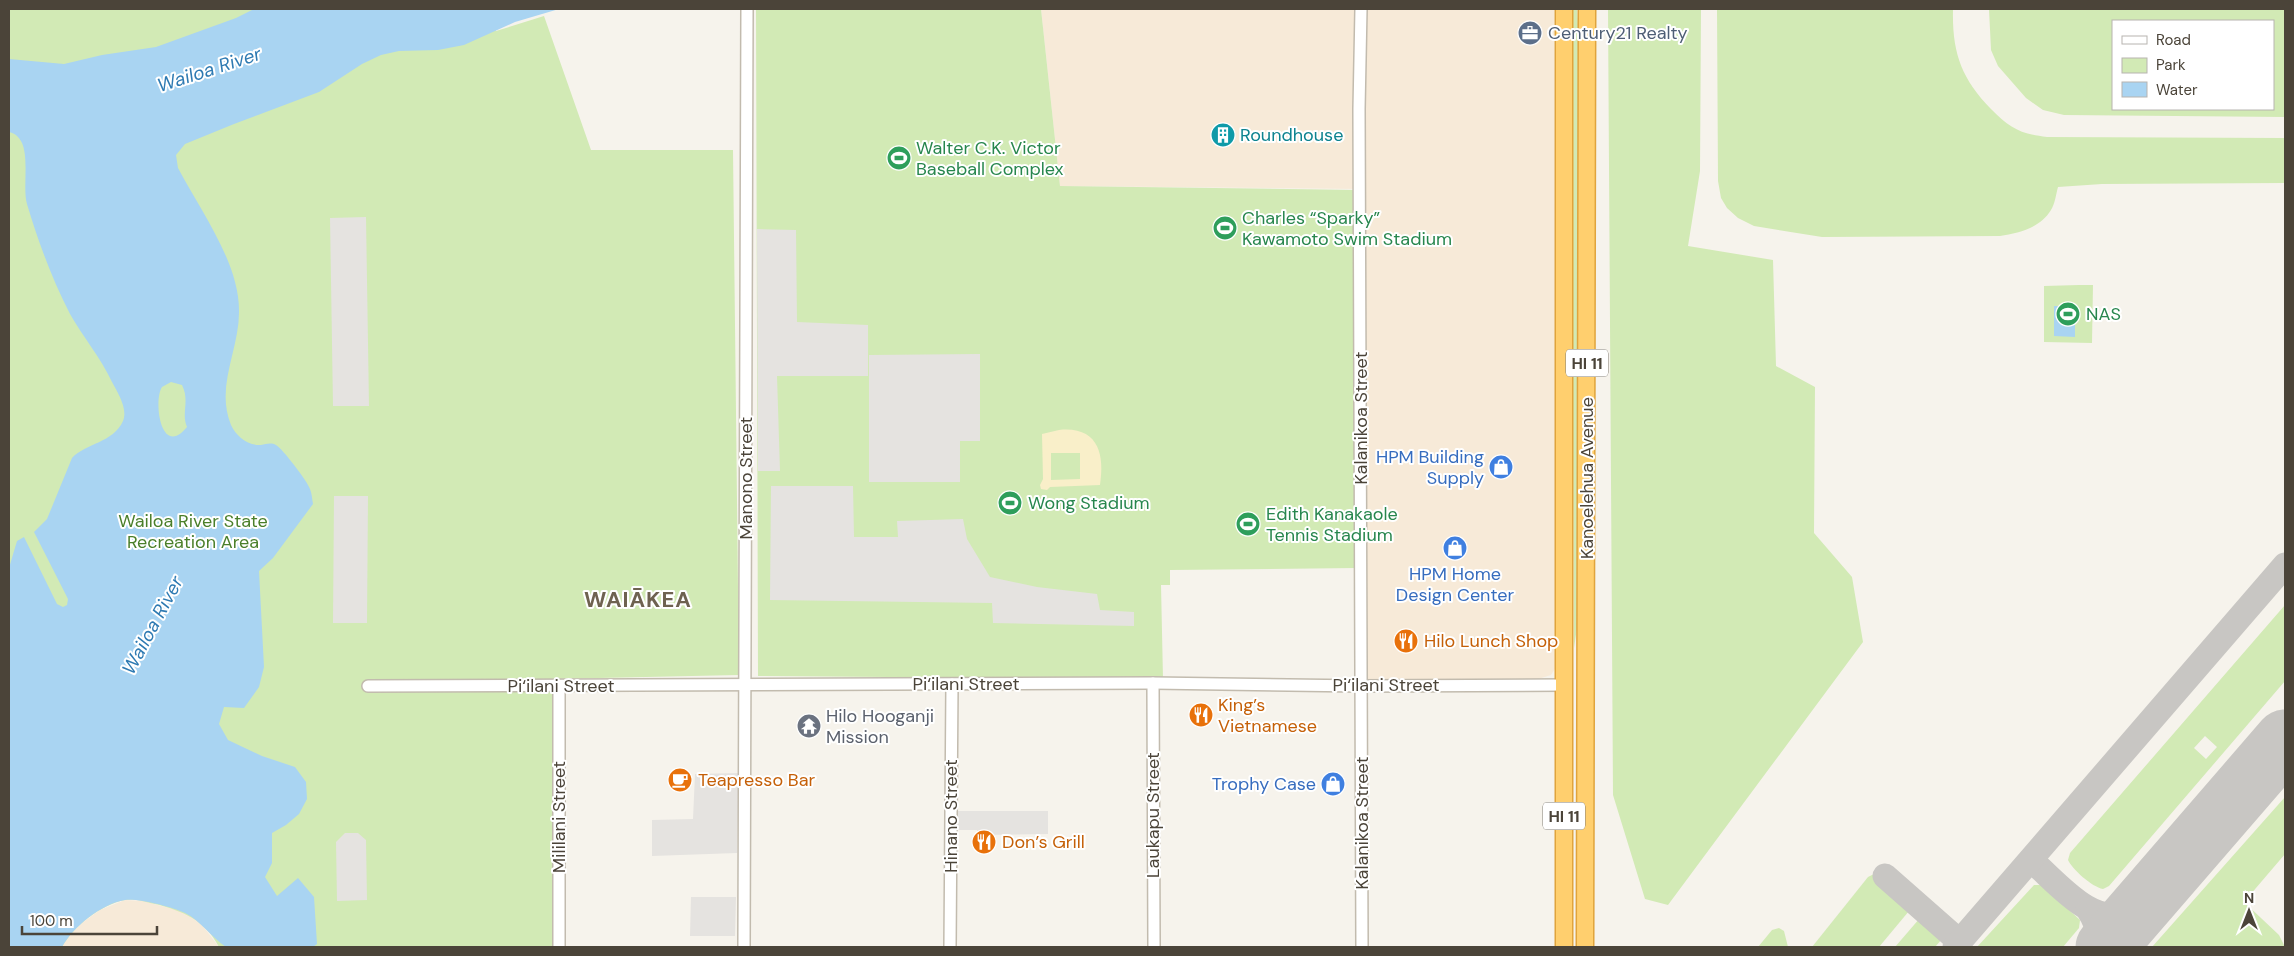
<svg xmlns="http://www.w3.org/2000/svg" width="2294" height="956" viewBox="0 0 2294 956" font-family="'DM Sans',sans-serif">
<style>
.commercial{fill:#f7ead8}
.green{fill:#d2eab5;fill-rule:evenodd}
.sand{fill:#f9efc9;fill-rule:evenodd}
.parking{fill:#e5e3e0}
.water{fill:#a9d4f2;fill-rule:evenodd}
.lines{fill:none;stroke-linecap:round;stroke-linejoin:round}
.taxiway{stroke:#c8c6c3;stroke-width:25}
.runway{stroke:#c8c6c3;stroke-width:61}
.minor-casing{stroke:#c2bbae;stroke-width:14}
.highway-casing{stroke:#e0a43c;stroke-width:19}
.minor{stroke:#fff;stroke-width:11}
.highway{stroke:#ffcf6e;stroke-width:16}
.labels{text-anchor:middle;stroke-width:4;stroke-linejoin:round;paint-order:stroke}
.shield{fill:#fff;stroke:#817c74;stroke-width:1}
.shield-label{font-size:16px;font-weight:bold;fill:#4b4439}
.service-label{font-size:18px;fill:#4e5e75;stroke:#fff;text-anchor:start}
.culture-label{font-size:18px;fill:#0d838f;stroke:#fff;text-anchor:start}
.leisure-label{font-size:18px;fill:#27864d;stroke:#fff;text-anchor:start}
.street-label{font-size:18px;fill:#4b4439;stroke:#fff}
.shop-label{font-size:18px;fill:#366cbe;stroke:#fff;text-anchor:end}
.park-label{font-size:18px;fill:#4a7f2a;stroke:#fff}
.food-label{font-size:18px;fill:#c56008;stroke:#fff;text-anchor:start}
.worship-label{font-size:18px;fill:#5b616d;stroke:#fff;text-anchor:start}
.water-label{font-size:19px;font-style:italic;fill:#2e7ab2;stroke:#fff}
.district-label{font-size:22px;font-weight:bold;letter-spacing:1px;fill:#6e6250;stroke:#fff}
</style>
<rect width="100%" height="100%" fill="#f6f3ec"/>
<!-- commercial -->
<g class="commercial">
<path d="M1041 9H1554L1556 667 1551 675 1538 679 1367 682 1361 189 1060 186Z"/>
<path d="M125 900 143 901 184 912 202 925 219 947H62L66 939 82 923 100 910Z"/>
</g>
<!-- green -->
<g class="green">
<path d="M9 9H490L496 31 544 16 591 150H733L739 675 552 679 555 947H219C205 920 183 911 155 904 146 902 134 898 125 900 100 905 74 926 62 947H9Z"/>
<path d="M756 9H1041L1060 186 1357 190 1356 568 1170 570V585H1161L1163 679 758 676Z"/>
<path d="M1571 9H1577L1579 40 1577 437 1579 563 1578 621 1574 648Z"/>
<path d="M1608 9H1701L1700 171 1688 246 1773 260 1776 366 1815 387 1814 533 1852 577 1863 642 1668 905 1645 899 1613 795Z"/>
<path d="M1717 9H1953C1952 52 1961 78 1991 109 2010 128 2020 134 2047 137L2285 138V183L2102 184 2058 187C2056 194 2055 204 2051 210 2040 228 2019 233 2000 236L1822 237 1754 226 1738 218 1727 208 1721 198 1718 181Z"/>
<path d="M1989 9H2285V117L2064 115 2043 110 2026 98 1998 66 1991 50ZM2113 21H2273V109H2113Z"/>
<path d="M2079 285H2093L2092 343 2044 342V286Z"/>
<path d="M2285 605V681L2109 886 2103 889C2092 887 2072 869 2068 860L2070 853ZM2205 736 2217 747 2206 759 2194 748Z"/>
<path d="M2285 797V854L2244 902 2279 935 2285 947H2152Z"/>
<path d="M1874 874 1909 911 1879 947H1812L1868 877Z"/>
<path d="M2034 885H2042L2080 920 2079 928 2063 947H1977Z"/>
<path d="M1920 918 1942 939 1935 947H1895Z"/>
<path d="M1779 928 1784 931 1788 947H1758L1772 930Z"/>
</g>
<!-- sand -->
<path class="sand" d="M1059 430C1098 426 1105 454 1100 485L1050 487 1047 490 1041 489 1040 485 1043 479 1042 434ZM1051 453H1080V479L1051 480Z"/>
<!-- parking -->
<g class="parking">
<path d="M366 217 369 406H333L330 218Z"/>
<path d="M757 229 796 230 797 322 868 325V376H777L780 471H758Z"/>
<path d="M980 354V441H960V482H869V355Z"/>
<path d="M771 486H853L854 537H898L897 521 963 519 967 539 990 577 1037 587 1097 594 1100 610 1134 612V626L993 623 992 603 770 600Z"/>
<path d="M334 496H368L367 623H333Z"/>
<path d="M739 773 737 853 652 856V820L693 819 695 774Z"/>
<path d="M955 811H1048V834L978 835 977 830H955Z"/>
<path d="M345 833H358L366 840 367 900 337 901 336 842Z"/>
<path d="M691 897H736L735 936H690Z"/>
</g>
<!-- water -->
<g class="water">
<path d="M254 9H559L515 22 464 45 438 50 399 51 381 55 362 64 319 92 234 124 185 144 176 155 178 168C200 210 239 262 239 310 240 349 215 386 231 425 236 436 248 446 261 445 266 444 271 442 276 445 282 448 308 482 310 489 312 494 312 499 313 504L273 558 259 571 264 667 259 687 244 708 224 707 219 724 228 740 262 756 295 767 306 782 307 799 299 814 286 825 272 833V863L265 877 277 896 298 878 314 897 317 944 313 947H226C211 937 201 921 185 913 173 907 138 898 125 900 101 904 73 927 62 947H9V568L17 541 24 537 57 604 63 607 67 605 68 599 34 532 47 519 72 458C86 443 113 443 123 421 128 409 118 393 112 382 101 358 83 337 70 314 52 279 38 241 27 204 21 183 35 138 9 132V59L64 64 102 55 156 47 236 18ZM171 382 182 385C190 401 181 413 187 427 161 459 153 401 162 387Z"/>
<path d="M2054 306H2075V337L2054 336Z"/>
</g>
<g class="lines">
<!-- taxiway -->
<g class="taxiway">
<path d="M2031 860C2056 881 2093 929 2129 912 2137 908 2144 901 2151 895"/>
<path d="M1885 876 1960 942"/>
<path d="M2088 909C2096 921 2101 933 2097 947"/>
<path d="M1955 947 2285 565"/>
</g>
<!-- runway -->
<path class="runway" d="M2106 947 2285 740"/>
<defs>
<g id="minor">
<path d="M1361 9 1359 109 1362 947"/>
<path d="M1153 683 1154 947"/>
<path d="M368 686 1153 683 1362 686 1564 685"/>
<path d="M559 686V947"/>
<path d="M744 947 747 9"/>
<path d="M950 947 952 684"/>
</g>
<g id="highway">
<path d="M1564 947V9"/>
<path d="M1585 947 1587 9"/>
</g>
</defs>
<!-- minor casing -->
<use href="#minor" class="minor-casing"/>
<!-- highway casing -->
<use href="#highway" class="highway-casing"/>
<!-- minor -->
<use href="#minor" class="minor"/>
<!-- highway -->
<use href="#highway" class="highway"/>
</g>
<!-- icons -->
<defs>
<symbol id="office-disc" viewBox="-11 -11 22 22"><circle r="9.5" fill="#5c6f8a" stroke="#fff"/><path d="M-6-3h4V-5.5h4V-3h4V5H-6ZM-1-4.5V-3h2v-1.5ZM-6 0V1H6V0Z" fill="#fff"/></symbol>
<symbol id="building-disc" viewBox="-11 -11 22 22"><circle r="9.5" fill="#0f9aa8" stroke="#fff"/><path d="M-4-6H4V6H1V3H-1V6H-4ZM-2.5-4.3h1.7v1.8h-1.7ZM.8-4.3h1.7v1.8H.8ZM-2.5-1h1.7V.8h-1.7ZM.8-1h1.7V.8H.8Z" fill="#fff"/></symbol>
<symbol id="stadium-disc" viewBox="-11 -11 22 22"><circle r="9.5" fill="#2e9e5b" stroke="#fff"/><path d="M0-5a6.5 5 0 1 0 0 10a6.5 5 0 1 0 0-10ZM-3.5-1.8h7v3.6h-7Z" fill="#fff"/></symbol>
<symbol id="shop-disc" viewBox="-11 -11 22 22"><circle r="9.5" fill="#3f7fe0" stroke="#fff"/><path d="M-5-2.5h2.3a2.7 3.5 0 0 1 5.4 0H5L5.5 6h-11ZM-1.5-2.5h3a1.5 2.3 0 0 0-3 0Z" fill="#fff"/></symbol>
<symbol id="restaurant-disc" viewBox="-11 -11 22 22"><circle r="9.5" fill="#e8710a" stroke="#fff"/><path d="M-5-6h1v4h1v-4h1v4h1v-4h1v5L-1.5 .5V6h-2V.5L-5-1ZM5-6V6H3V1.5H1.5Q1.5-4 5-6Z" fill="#fff"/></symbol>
<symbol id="temple-disc" viewBox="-11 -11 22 22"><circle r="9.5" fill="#6b7280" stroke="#fff"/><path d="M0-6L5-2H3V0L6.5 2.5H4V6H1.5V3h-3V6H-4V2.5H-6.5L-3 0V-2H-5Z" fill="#fff"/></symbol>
<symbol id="cafe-disc" viewBox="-11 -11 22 22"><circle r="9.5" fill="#e8710a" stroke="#fff"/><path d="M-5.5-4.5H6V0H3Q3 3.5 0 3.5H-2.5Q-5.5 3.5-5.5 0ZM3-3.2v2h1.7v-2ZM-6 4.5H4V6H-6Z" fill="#fff"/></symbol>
</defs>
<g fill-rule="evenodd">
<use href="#office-disc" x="1516" y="19" width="28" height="28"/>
<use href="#building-disc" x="1209" y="121" width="28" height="28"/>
<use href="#stadium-disc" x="885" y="144" width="28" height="28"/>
<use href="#stadium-disc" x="1211" y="214" width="28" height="28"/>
<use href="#stadium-disc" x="2054" y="300" width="28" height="28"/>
<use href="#shop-disc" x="1487" y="453" width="28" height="28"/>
<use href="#stadium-disc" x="996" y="489" width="28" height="28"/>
<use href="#stadium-disc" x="1234" y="510" width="28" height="28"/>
<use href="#shop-disc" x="1441" y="534" width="28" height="28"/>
<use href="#restaurant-disc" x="1392" y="627" width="28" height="28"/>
<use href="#restaurant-disc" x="1187" y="701" width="28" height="28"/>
<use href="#temple-disc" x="795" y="712" width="28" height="28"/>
<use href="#cafe-disc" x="666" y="766" width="28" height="28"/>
<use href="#shop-disc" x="1319" y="770" width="28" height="28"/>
<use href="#restaurant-disc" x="970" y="828" width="28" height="28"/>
</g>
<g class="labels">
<!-- shield labels -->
<g class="shield">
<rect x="1566" y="349.5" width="42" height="27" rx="4"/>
<rect x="1543" y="802.5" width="42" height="27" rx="4"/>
</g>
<g class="shield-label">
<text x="1587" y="369">HI 11</text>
<text x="1564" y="822">HI 11</text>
</g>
<!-- service labels -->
<g class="service-label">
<text x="1548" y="39">Century21 Realty</text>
</g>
<!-- culture labels -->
<g class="culture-label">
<text x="1240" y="141">Roundhouse</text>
</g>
<!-- leisure labels -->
<g class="leisure-label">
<text x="916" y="154">Walter C.K. Victor<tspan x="916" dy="21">Baseball Complex</tspan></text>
<text x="1242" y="224">Charles “Sparky”<tspan x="1242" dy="21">Kawamoto Swim Stadium</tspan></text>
<text x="2086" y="320">NAS</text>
<text x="1028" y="509">Wong Stadium</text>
<text x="1266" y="520">Edith Kanakaole<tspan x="1266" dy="21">Tennis Stadium</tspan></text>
</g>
<!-- street labels -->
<g class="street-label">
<text transform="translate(1361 418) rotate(-90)" y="6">Kalanikoa Street</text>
<text transform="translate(746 478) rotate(-90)" y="6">Manono Street</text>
<text transform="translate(1587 478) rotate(-90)" y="6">Kanoelehua Avenue</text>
<text x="966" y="690">Pi‘ilani Street</text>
<text x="1386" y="691">Pi‘ilani Street</text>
<text x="561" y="692">Pi‘ilani Street</text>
<text transform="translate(1153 815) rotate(-90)" y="6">Laukapu Street</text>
<text transform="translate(951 816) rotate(-90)" y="6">Hinano Street</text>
<text transform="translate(559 817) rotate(-90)" y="6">Mililani Street</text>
<text transform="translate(1362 823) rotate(-90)" y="6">Kalanikoa Street</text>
</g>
<!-- shop labels -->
<g class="shop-label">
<text x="1484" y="463">HPM Building<tspan x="1484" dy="21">Supply</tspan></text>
<text x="1455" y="580" text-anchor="middle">HPM Home<tspan x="1455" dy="21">Design Center</tspan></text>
<text x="1316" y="790">Trophy Case</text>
</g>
<!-- park labels -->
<g class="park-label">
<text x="193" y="527">Wailoa River State<tspan x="193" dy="21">Recreation Area</tspan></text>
</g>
<!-- food labels -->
<g class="food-label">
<text x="1424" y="647">Hilo Lunch Shop</text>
<text x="1218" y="711">King’s<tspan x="1218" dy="21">Vietnamese</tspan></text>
<text x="698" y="786">Teapresso Bar</text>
<text x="1002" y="848">Don’s Grill</text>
</g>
<!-- worship labels -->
<g class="worship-label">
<text x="826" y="722">Hilo Hooganji<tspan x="826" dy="21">Mission</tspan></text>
</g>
<!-- water labels -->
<g class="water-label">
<text transform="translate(209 69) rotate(-18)" y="7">Wailoa River</text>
<text transform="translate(152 625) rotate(-62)" y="7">Wailoa River</text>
</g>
<!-- district labels -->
<g class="district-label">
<text x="638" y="607">WAIĀKEA</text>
</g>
</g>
<!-- border -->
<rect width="2294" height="956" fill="none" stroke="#4b4439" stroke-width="20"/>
<!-- legend -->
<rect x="2112" y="20" width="162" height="90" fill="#ffffff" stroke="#b7b4b0"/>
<rect x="2122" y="36" width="25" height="8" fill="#ffffff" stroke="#b7b4b0"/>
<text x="2156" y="45" font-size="15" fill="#4b4439">Road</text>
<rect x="2122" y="58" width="25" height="15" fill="#d2eab5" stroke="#b7b4b0"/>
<text x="2156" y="70" font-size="15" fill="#4b4439">Park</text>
<rect x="2122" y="82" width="25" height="15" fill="#a9d4f2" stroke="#b7b4b0"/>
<text x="2156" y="95" font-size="15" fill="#4b4439">Water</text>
<!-- north arrow -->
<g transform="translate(2249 911)" stroke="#ffffff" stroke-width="4" paint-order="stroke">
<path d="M0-4L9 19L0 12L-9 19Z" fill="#4b4439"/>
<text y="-8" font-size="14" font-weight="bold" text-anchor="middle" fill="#4b4439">N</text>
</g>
<!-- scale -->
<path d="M22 926v8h135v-8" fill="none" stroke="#4b4439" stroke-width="2.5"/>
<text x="30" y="926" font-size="15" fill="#4b4439" stroke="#ffffff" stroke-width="4" paint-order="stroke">100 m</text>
</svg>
